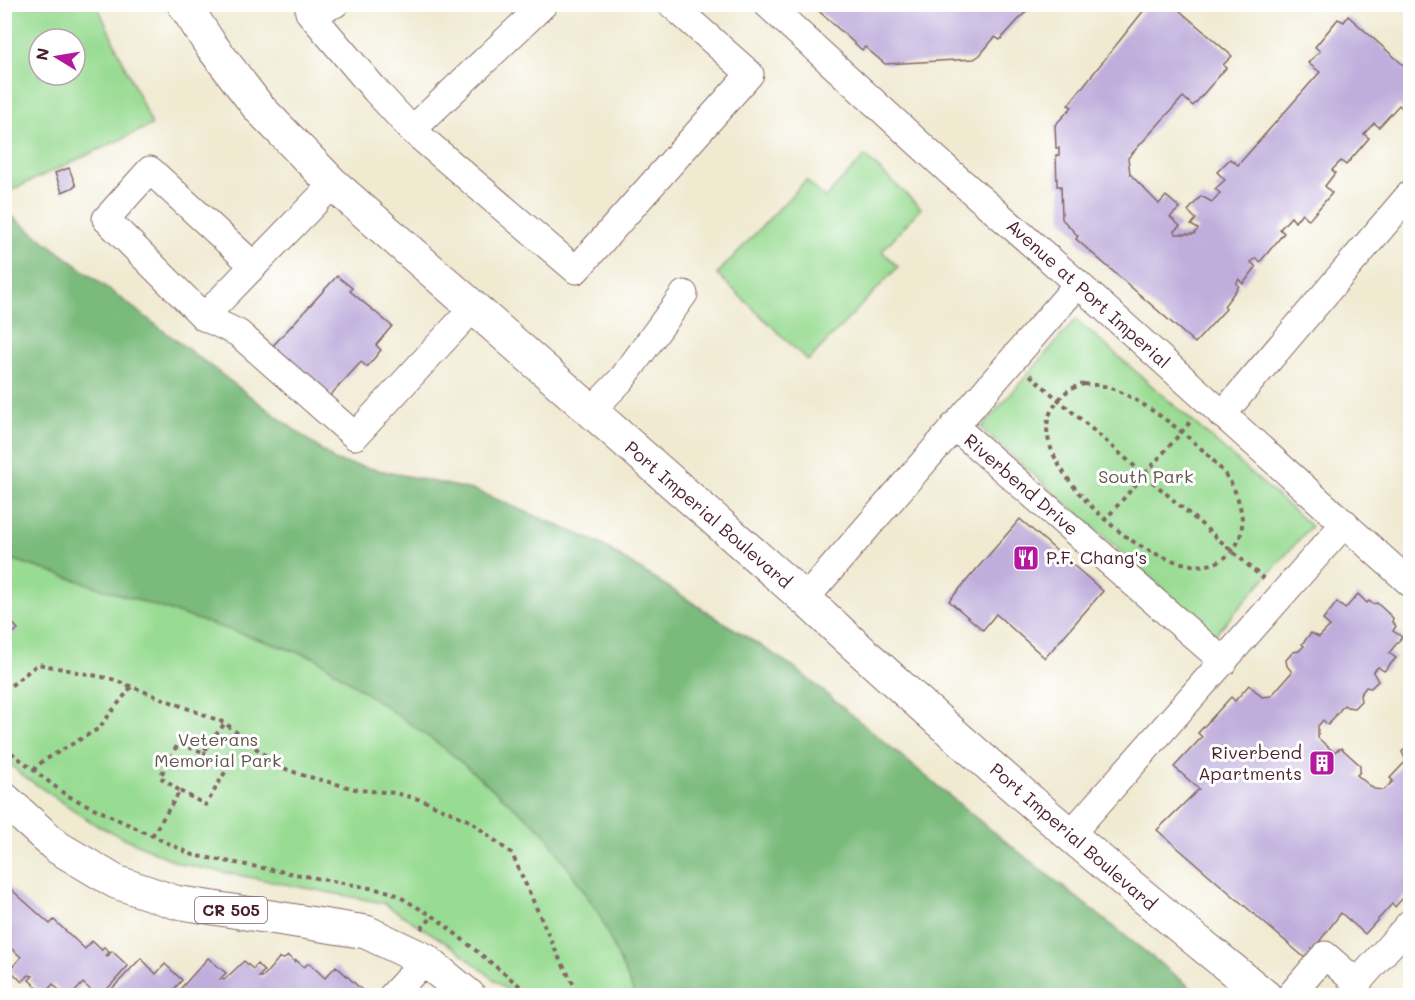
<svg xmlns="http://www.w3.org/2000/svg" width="1415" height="1000" viewBox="0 0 1415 1000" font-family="Mali,sans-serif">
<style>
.green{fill:#98db92;stroke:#717d5e;stroke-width:1.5;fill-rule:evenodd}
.forest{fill:#7abb7c;stroke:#626d54;stroke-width:1.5}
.building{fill:#bfaedc}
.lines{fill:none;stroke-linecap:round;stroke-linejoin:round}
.minor-casing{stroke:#846665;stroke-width:29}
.major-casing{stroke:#846665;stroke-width:35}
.path{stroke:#846665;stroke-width:4;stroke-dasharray:4.5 4.5;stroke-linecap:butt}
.minor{stroke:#fff;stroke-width:27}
.major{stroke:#fff;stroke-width:33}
.labels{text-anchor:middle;stroke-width:6;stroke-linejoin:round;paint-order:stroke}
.shield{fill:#fff;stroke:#80626b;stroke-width:1.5}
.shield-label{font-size:16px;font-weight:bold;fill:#4a1f2b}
.street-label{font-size:18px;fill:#4a1f2b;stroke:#fff}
.park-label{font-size:18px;fill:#61574a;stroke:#fff}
.poi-label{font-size:18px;fill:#4a1f2b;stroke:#fff;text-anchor:start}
</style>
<rect width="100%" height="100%" fill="#fff"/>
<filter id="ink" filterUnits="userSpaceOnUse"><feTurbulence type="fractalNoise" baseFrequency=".0167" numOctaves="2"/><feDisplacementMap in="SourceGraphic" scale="12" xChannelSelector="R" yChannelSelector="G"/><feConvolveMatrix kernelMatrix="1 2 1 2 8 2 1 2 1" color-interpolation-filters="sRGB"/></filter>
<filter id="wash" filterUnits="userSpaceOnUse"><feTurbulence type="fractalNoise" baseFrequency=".008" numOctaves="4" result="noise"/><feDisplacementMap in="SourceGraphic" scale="24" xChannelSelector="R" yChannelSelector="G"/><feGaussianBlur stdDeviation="1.35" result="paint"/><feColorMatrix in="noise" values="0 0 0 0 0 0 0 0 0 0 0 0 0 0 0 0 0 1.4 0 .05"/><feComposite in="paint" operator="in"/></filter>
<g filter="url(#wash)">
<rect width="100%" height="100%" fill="#f0ead1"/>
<!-- green -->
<g class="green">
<path d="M4 5H97L152 125 5 193ZM39 39H75V75H39Z"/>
<path d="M865 156 921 208 882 251 898 267 808 361 717 274 806 180 825 198Z"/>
<path d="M1076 319 1311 526 1215 635 981 428Z"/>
<path d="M5 557 316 658 443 747 544 832 598 912 635 995H513L456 949 383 903 181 864 96 825 19 773 5 758Z"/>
</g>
<!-- forest -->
<path class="forest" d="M5 211 336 461 477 491 597 542 794 667 976 818 1200 995H635L598 912 544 832 443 747 316 658 5 557Z"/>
<g id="blocks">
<!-- building -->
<g class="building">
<path d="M811 4H1033L1000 40 995 37 980 55 974 59 885 64 865 47 862 50Z"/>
<path d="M1149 4H1172L1232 56 1223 65 1226 68 1193 106 1183 97 1128 158 1130 174 1159 204 1166 196 1180 208 1170 217 1180 226 1174 231 1176 234H1194L1198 229 1191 225 1196 219 1188 211 1201 196 1212 202 1220 193 1215 189 1225 180 1217 172 1230 159 1238 165 1320 72 1308 63 1320 51 1315 47 1338 19 1344 22 1348 16 1410 71V99L1402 108 1399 105 1379 127 1374 123 1364 134 1369 138 1346 165 1341 161 1332 170 1335 173 1325 186 1332 193 1309 220 1302 213 1295 222 1291 217 1280 229 1284 233 1260 262 1256 258 1251 262 1256 267 1243 284 1239 279 1236 284 1239 286 1224 306 1226 309 1195 343 1076 239 1078 236 1062 219 1061 186H1057L1056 155H1059V148H1056L1055 125 1072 107 1068 105Z"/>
<path d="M69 168 76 186 62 192 55 173Z"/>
<path d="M337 276 352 288 350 291 392 326 376 345 381 350 367 367 361 362 327 399 270 349Z"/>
<path d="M1020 519 1103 591 1045 658 996 614 983 630 949 601Z"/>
<path d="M1358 594 1367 603 1369 601 1373 604 1377 603 1393 618 1392 622 1396 626 1393 631 1402 637 1389 653 1396 658 1384 671 1378 667 1373 672 1378 681 1371 688 1366 687 1360 695 1361 701 1354 708 1347 707 1344 705 1328 725 1323 720 1318 726V738L1334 752 1341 748 1360 765V772L1357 775 1374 789 1384 790 1393 781 1390 778 1406 761 1402 752 1410 743V890L1395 907 1392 904 1365 934 1341 913 1306 959 1157 830 1199 789 1174 767 1202 737 1198 733 1231 697 1235 701 1249 685 1262 697 1271 696 1292 672 1287 666 1286 660 1293 652 1299 651 1304 646 1302 644 1311 633 1319 637 1330 626 1323 620 1337 602 1345 609Z"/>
<path d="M4 614 18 629 4 641Z"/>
<path d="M4 883 50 924 54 920 85 949 92 941 102 950 104 947 109 952 106 955 108 956 112 951 128 966 101 996H97L83 983 71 996H65L53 984 44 994 29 980 33 976 29 975 22 982 10 970 21 957 4 942Z"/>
<path d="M288 956 295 962 296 960 304 967 309 963 325 978 336 966 361 989 355 996H174L208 958 226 973 220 979 224 980 244 961 253 969 257 964 264 971 259 977H263L279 958 284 959Z"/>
<path d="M141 958 156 974 165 964 182 980 168 996H116L110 991Z"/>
</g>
</g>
</g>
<g filter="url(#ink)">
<use href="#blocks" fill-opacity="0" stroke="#846665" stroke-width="1.5"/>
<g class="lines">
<defs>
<g id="minor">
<path d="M335 4 309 12 376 91 412 130 544 4"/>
<path d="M767 4 950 172 1078 284 1410 583"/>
<path d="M412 130 576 270 750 74 671 4"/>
<path d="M254 266 150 170 106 219 204 317 238 333 355 436 473 308"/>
<path d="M204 317 333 184"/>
<path d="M590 412 622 379 684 294"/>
<path d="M1222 415 1410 194"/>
<path d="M954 426 1224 662"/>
<path d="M805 599 1078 284"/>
<path d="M1069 836 1345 523"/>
<path d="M392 996 425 960"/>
<path d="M1290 996 1325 955 1357 983 1410 923"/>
</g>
<g id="major">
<path d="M184 4 210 44 259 108 333 184 805 599C953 737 1107 869 1265 996"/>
<path d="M4 799 57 847 116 882 175 902 366 932 425 960 469 996"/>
</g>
</defs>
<!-- minor casing -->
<use href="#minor" class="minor-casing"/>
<!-- major casing -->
<use href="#major" class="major-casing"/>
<!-- path -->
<g class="path">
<path d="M1402 4 1410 11"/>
<path d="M1030 375 1264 579"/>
<path d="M1084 384C1093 385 1103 385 1111 388 1145 400 1218 455 1233 487 1242 506 1247 530 1235 547 1223 563 1210 567 1192 565 1173 562 1154 554 1137 544 1104 524 1025 450 1053 408 1063 393 1067 389 1084 384Z"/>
<path d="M1104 521 1192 420"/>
<path d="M4 691 38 664 112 679 225 723 278 766 302 775 359 790 395 793 422 800 470 821 512 854 558 956 580 996"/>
<path d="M4 747 66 795 193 855 391 892 436 918 532 996"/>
<path d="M33 770 43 761 98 729 132 686"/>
<path d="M180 791 206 805 228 767 203 752"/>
<path d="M152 836 180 791 160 777 178 744 203 752 225 723"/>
<path d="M421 929 433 916"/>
</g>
<!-- minor -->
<use href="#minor" class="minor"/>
<!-- major -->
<use href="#major" class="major"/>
</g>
</g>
<!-- icons -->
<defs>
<symbol id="restaurant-square" viewBox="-11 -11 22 22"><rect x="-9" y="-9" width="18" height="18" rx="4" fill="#b5179e" stroke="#fff"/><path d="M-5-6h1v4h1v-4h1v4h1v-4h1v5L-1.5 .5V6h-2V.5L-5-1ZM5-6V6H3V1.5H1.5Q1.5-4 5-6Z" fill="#fff"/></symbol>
<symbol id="building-square" viewBox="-11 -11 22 22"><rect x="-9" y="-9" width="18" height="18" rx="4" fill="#b5179e" stroke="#fff"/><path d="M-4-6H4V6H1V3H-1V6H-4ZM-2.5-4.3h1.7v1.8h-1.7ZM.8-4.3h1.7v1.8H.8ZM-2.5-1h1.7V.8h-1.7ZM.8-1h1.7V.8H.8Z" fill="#fff"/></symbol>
</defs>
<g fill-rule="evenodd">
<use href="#restaurant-square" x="1011" y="543" width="30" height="30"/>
<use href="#building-square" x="1307" y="748" width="30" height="30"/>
</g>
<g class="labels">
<!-- shield labels -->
<rect class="shield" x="195" y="897" width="72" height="26" rx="4.5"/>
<g class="shield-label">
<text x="231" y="916">CR 505</text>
</g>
<!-- street labels -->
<g class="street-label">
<text transform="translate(1088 294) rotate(42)" y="6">Avenue at Port Imperial</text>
<text transform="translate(1021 485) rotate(41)" y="6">Riverbend Drive</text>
<text transform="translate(708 515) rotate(41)" y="6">Port Imperial Boulevard</text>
<text transform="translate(1073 837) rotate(41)" y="6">Port Imperial Boulevard</text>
</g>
<!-- park labels -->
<g class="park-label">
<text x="1146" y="483">South Park</text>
<text x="218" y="746">Veterans<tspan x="218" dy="21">Memorial Park</tspan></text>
</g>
<!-- poi labels -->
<g class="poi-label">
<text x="1046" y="564">P.F. Chang's</text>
<text x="1302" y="759" text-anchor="end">Riverbend<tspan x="1302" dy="21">Apartments</tspan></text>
</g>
</g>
<!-- margin -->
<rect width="1415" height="1000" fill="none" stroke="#fff" stroke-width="24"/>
<!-- north arrow -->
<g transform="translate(57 57) rotate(281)"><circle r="28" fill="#ffffff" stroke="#b7a5aa" stroke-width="1.5"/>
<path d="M0-4.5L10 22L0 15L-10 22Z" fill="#b5179e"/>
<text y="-9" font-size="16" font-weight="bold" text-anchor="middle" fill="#4a1f2b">N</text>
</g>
</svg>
